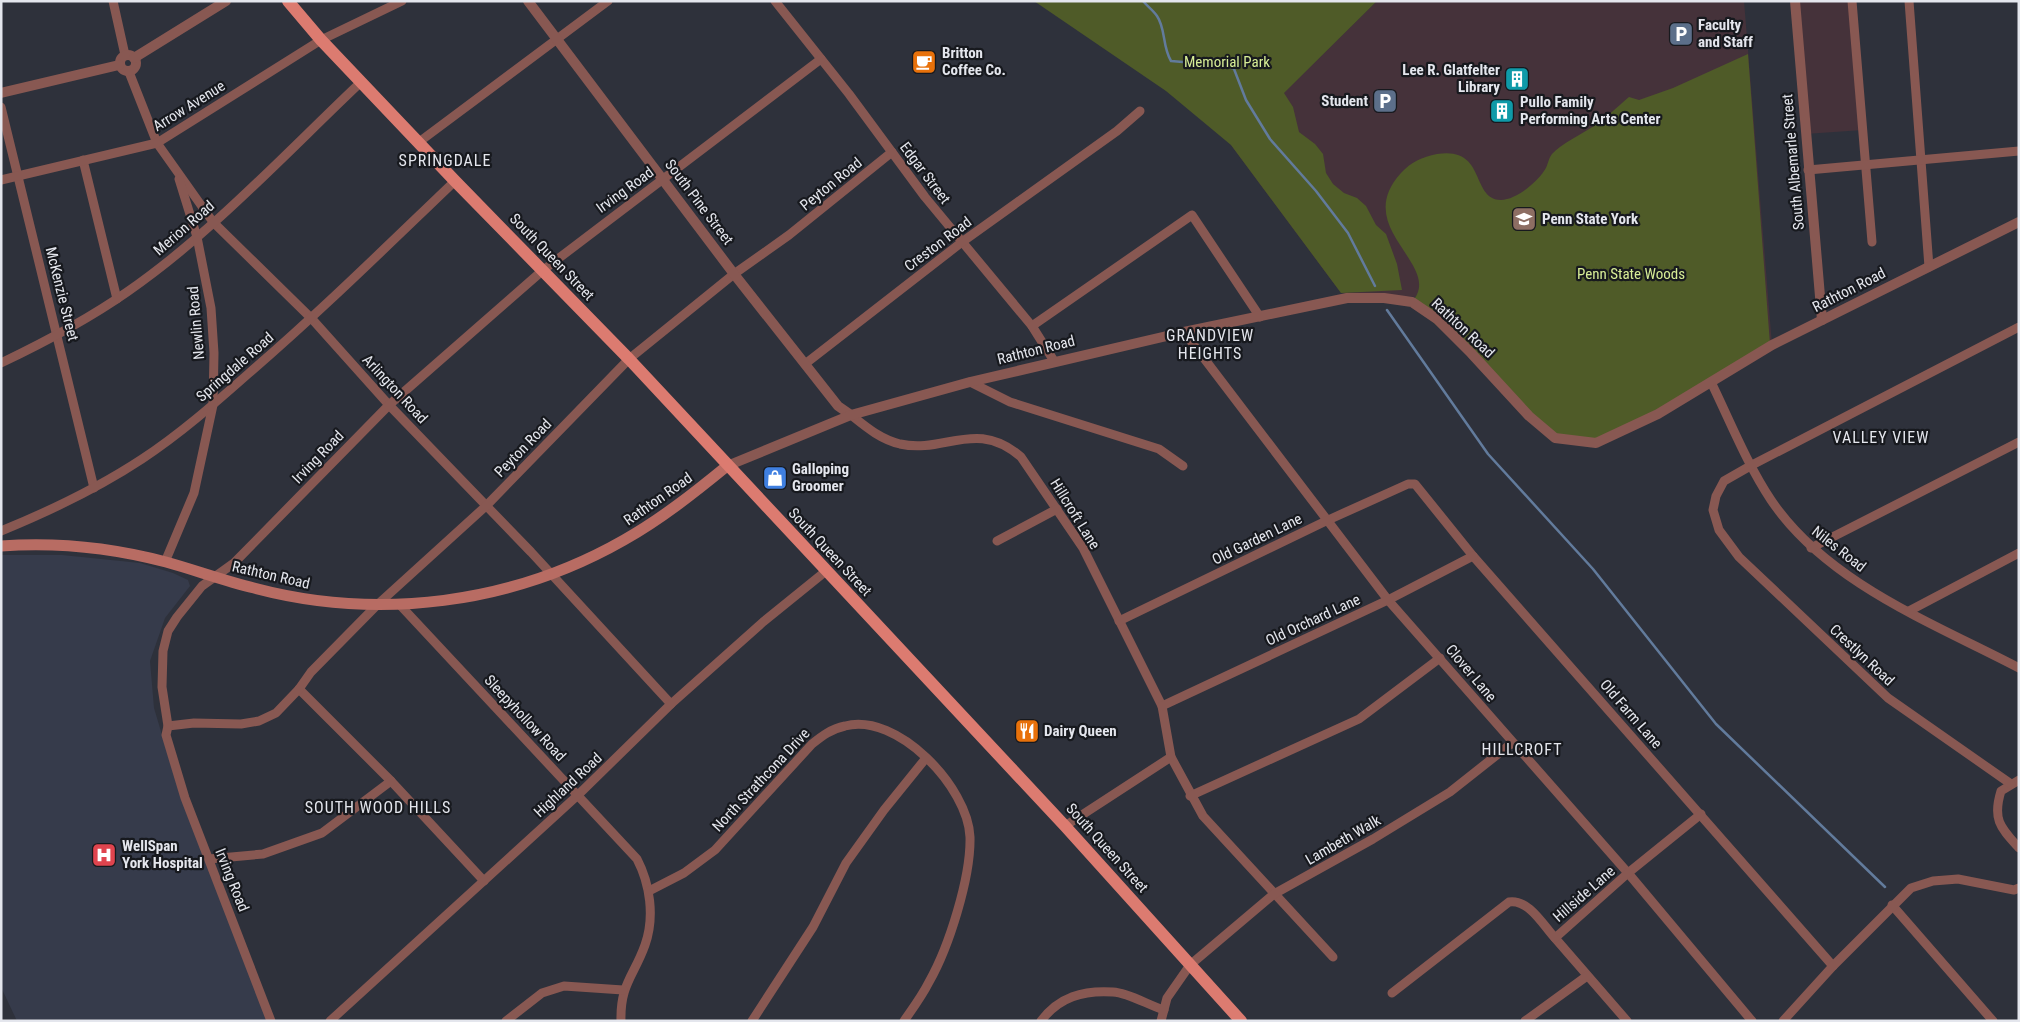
<svg xmlns="http://www.w3.org/2000/svg" width="2020" height="1022" viewBox="0 0 2020 1022" font-family="'Roboto Condensed',sans-serif">
<style>
.built{fill:#363b4b}
.education{fill:#45323a}
.green{fill:#4f5b28}
.lines{fill:none;stroke-linecap:round;stroke-linejoin:round}
.stream{stroke:#627b9c;stroke-width:2.5}
.minor{stroke:#885852;stroke-width:9}
.tertiary{stroke:#885852;stroke-width:10}
.secondary{stroke:#b86c63;stroke-width:11}
.primary{stroke:#dc7b70;stroke-width:12}
.labels{text-anchor:middle;stroke-width:4.5;stroke-linejoin:round;paint-order:stroke}
.poi-label{font-size:15px;font-weight:bold;fill:#e4e6ed;stroke:#17191e;text-anchor:start}
.park-label{font-size:15px;fill:#d7ed96;stroke:#17191e}
.street-label{font-size:15px;fill:#e4e6ed;stroke:#17191e}
.neighbourhood-label{font-size:16px;letter-spacing:1px;fill:#e4e6ed;stroke:#17191e}
</style>
<rect width="100%" height="100%" fill="#2e313b"/>
<!-- built -->
<path class="built" d="M1 555H62L140 563 173 573 188 580 190 586 165 618 150 661 154 708 170 762 271 1021H17L1 987Z"/>
<!-- education -->
<g class="education">
<path d="M1377 1H1744L1772 345 1417 297 1341 293 1231 145Z"/>
<path d="M1795 1H1852L1863 130 1805 134Z"/>
</g>
<!-- green -->
<g class="green">
<path d="M1034 1H1377L1284 93 1293 107 1299 132 1315 144 1323 154 1326 173 1333 184 1344 193 1357 198 1366 206 1376 225 1386 234 1397 264 1402 290 1341 293 1231 145 1166 91Z"/>
<path d="M1748 54 1770 344 1760 353 1596 443 1555 438 1412 302C1445 265 1350 229 1401 173 1411 162 1422 157 1437 154 1487 146 1470 199 1501 200 1516 200 1536 183 1544 171 1548 166 1548 159 1552 154 1561 144 1582 134 1594 126 1606 118 1617 107 1629 97L1639 100 1673 88Z"/>
</g>
<g class="lines">
<!-- stream -->
<g class="stream">
<path d="M1143 1C1147 6 1153 10 1157 16 1166 29 1162 46 1171 61L1183 62 1213 59 1234 69 1246 100 1270 139 1316 191 1348 233 1375 286"/>
<path d="M1387 310 1488 454 1593 569 1716 724 1885 887"/>
</g>
<!-- minor -->
<g class="minor">
<path d="M113 1 125 55"/>
<path d="M775 1 849 94 925 197 1032 326 1054 361"/>
<path d="M1852 1 1872 242"/>
<path d="M1909 1 1929 267"/>
<path d="M129 72 157 143 213 222 312 319 389 405 531 552 671 704"/>
<path d="M1 107 94 488"/>
<path d="M419 142 608 1"/>
<path d="M83 160 117 299"/>
<path d="M1808 170 2019 151"/>
<path d="M1 180 157 143 321 40 402 1"/>
<path d="M1032 326 1192 215 1260 317"/>
<path d="M1184 332 1388 600 1628 873 1752 1021"/>
<path d="M1 363C45 342 87 320 127 292 211 234 287 152 361 82"/>
<path d="M805 364 962 242 1117 131 1140 111"/>
<path d="M970 382 1010 402 1159 449 1183 466"/>
<path d="M1711 382C1730 421 1747 464 1771 500 1827 583 1933 623 2019 668"/>
<path d="M851 415C866 427 880 439 900 444 945 454 976 418 1021 457L1083 548 1162 706 1171 757 1203 816 1333 957"/>
<path d="M1 531C50 511 98 488 142 459 180 434 214 404 248 374 320 312 387 246 455 181"/>
<path d="M997 541 1057 509"/>
<path d="M1811 548 2019 442"/>
<path d="M165 562 194 493 213 405 214 353 211 308 197 237 179 179"/>
<path d="M400 605 637 859C650 884 655 917 645 945 634 976 620 984 621 1021"/>
<path d="M1909 611 2019 553"/>
<path d="M1119 621 1326 521 1408 484H1415L1473 556 1833 966"/>
<path d="M299 689 391 781 484 881"/>
<path d="M1162 706 1388 600 1473 556"/>
<path d="M168 726 194 723 241 724 259 721 276 713 299 689 311 672 377 605 486 506 629 359 734 274 789 235 892 152"/>
<path d="M2019 780 2001 791C1992 820 2001 828 2019 848"/>
<path d="M2011 784 1888 698 1739 557 1719 530 1713 510 1716 496 1724 481 1752 465 2019 327"/>
<path d="M1190 796 1359 719 1440 658"/>
<path d="M1065 826 1171 757"/>
<path d="M209 859 263 854 322 833 391 781"/>
<path d="M649 891 684 873 715 850 812 744C822 736 831 729 845 726 897 712 968 787 970 837 971 877 949 947 929 982 922 996 913 1008 904 1021"/>
<path d="M1892 905 1993 1021"/>
<path d="M1555 938 1627 1021"/>
<path d="M1392 993 1509 902C1529 899 1543 925 1555 938L1628 873 1701 814"/>
<path d="M271 1021 185 798 166 735 168 726 162 687 163 651 168 631 177 617 202 586 234 563 389 405 542 271 821 59"/>
<path d="M330 1021 578 795 671 704 763 622 826 571"/>
<path d="M506 1021 542 993 564 986 623 990"/>
<path d="M752 1021 813 927 846 863 884 810 926 758"/>
<path d="M1041 1021C1059 997 1083 990 1113 992 1129 993 1148 1005 1164 1010"/>
<path d="M1161 1021 1167 998 1190 965 1274 894 1373 839 1450 792 1512 743"/>
<path d="M1525 1021 1587 976"/>
<path d="M1783 1021 1833 966 1911 888 1933 881 1958 879 2014 890 2019 888"/>
</g>
<!-- tertiary -->
<g class="tertiary">
<path d="M528 1 734 274 838 406 851 415"/>
<path d="M1795 1 1822 320"/>
<circle cx="128" cy="63" r="8"/>
<path d="M134 58 226 1"/>
<path d="M1 93 119 65"/>
<path d="M727 466 851 415 970 382 1184 332 1347 298H1384L1412 302 1437 319 1471 353 1529 416 1555 438 1596 443 1658 414 1772 345 2019 222"/>
</g>
<!-- secondary -->
<path class="secondary" d="M1 546C56 542 113 548 166 562 195 570 225 581 254 588 379 621 512 604 624 540 661 519 694 493 727 466"/>
<!-- primary -->
<path class="primary" d="M288 1 321 40 455 181 629 359 1065 826 1241 1021"/>
</g>
<!-- icons -->
<defs>
<symbol id="parking-square" viewBox="-11 -11 22 22"><rect x="-9" y="-9" width="18" height="18" rx="4" fill="#5c6f8a" stroke="#17191e"/><path d="M-3.5-5.5H1a3.5 3.5 0 0 1 0 7H-1V5.5H-3.5ZM-1-3.4V-.6H.8a1.4 1.4 0 0 0 0-2.8Z" fill="#fff"/></symbol>
<symbol id="cafe-square" viewBox="-11 -11 22 22"><rect x="-9" y="-9" width="18" height="18" rx="4" fill="#e8710a" stroke="#17191e"/><path d="M-5.5-4.5H6V0H3Q3 3.5 0 3.5H-2.5Q-5.5 3.5-5.5 0ZM3-3.2v2h1.7v-2ZM-6 4.5H4V6H-6Z" fill="#fff"/></symbol>
<symbol id="building-square" viewBox="-11 -11 22 22"><rect x="-9" y="-9" width="18" height="18" rx="4" fill="#0f9aa8" stroke="#17191e"/><path d="M-4-6H4V6H1V3H-1V6H-4ZM-2.5-4.3h1.7v1.8h-1.7ZM.8-4.3h1.7v1.8H.8ZM-2.5-1h1.7V.8h-1.7ZM.8-1h1.7V.8H.8Z" fill="#fff"/></symbol>
<symbol id="university-square" viewBox="-11 -11 22 22"><rect x="-9" y="-9" width="18" height="18" rx="4" fill="#8d6e63" stroke="#17191e"/><path d="M0-5L7-2L0 1L-7-2ZM-4 1L0 2.5L4 1V4Q0 6-4 4Z" fill="#fff"/></symbol>
<symbol id="shop-square" viewBox="-11 -11 22 22"><rect x="-9" y="-9" width="18" height="18" rx="4" fill="#3f7fe0" stroke="#17191e"/><path d="M-5-2.5h2.3a2.7 3.5 0 0 1 5.4 0H5L5.5 6h-11ZM-1.5-2.5h3a1.5 2.3 0 0 0-3 0Z" fill="#fff"/></symbol>
<symbol id="restaurant-square" viewBox="-11 -11 22 22"><rect x="-9" y="-9" width="18" height="18" rx="4" fill="#e8710a" stroke="#17191e"/><path d="M-5-6h1v4h1v-4h1v4h1v-4h1v5L-1.5 .5V6h-2V.5L-5-1ZM5-6V6H3V1.5H1.5Q1.5-4 5-6Z" fill="#fff"/></symbol>
<symbol id="hospital-square" viewBox="-11 -11 22 22"><rect x="-9" y="-9" width="18" height="18" rx="4" fill="#e0444e" stroke="#17191e"/><path d="M-5-5h3v3.5h4V-5h3V5h-3V1.5h-4V5h-3Z" fill="#fff"/></symbol>
</defs>
<g fill-rule="evenodd">
<use href="#parking-square" x="1667" y="20" width="28" height="28"/>
<use href="#cafe-square" x="910" y="48" width="28" height="28"/>
<use href="#building-square" x="1503" y="65" width="28" height="28"/>
<use href="#parking-square" x="1371" y="87" width="28" height="28"/>
<use href="#building-square" x="1488" y="97" width="28" height="28"/>
<use href="#university-square" x="1510" y="205" width="28" height="28"/>
<use href="#shop-square" x="761" y="464" width="28" height="28"/>
<use href="#restaurant-square" x="1013" y="717" width="28" height="28"/>
<use href="#hospital-square" x="90" y="841" width="28" height="28"/>
</g>
<g class="labels">
<!-- poi labels -->
<g class="poi-label">
<text x="1698" y="30">Faculty<tspan x="1698" dy="17">and Staff</tspan></text>
<text x="942" y="58">Britton<tspan x="942" dy="17">Coffee Co.</tspan></text>
<text x="1500" y="75" text-anchor="end">Lee R. Glatfelter<tspan x="1500" dy="17">Library</tspan></text>
<text x="1368" y="106" text-anchor="end">Student</text>
<text x="1520" y="107">Pullo Family<tspan x="1520" dy="17">Performing Arts Center</tspan></text>
<text x="1542" y="224">Penn State York</text>
<text x="792" y="474">Galloping<tspan x="792" dy="17">Groomer</tspan></text>
<text x="1044" y="736">Dairy Queen</text>
<text x="122" y="851">WellSpan<tspan x="122" dy="17">York Hospital</tspan></text>
</g>
<!-- park labels -->
<g class="park-label">
<text x="1227" y="67">Memorial Park</text>
<text x="1631" y="279">Penn State Woods</text>
</g>
<!-- street labels -->
<g class="street-label">
<text transform="translate(189 106) rotate(-32)" y="5">Arrow Avenue</text>
<text transform="translate(1793 162) rotate(-95)" y="5">South Albemarle Street</text>
<text transform="translate(925 173) rotate(53)" y="5">Edgar Street</text>
<text transform="translate(831 184) rotate(-39)" y="5">Peyton Road</text>
<text transform="translate(625 190) rotate(-36)" y="5">Irving Road</text>
<text transform="translate(699 202) rotate(53)" y="5">South Pine Street</text>
<text transform="translate(184 228) rotate(-41)" y="5">Merion Road</text>
<text transform="translate(938 244) rotate(-37)" y="5">Creston Road</text>
<text transform="translate(552 257) rotate(46)" y="5">South Queen Street</text>
<text transform="translate(1849 290) rotate(-27)" y="5">Rathton Road</text>
<text transform="translate(62 294) rotate(76)" y="5">McKenzie Street</text>
<text transform="translate(196 323) rotate(-95)" y="5">Newlin Road</text>
<text transform="translate(1463 328) rotate(43)" y="5">Rathton Road</text>
<text transform="translate(1036 350) rotate(-14)" y="5">Rathton Road</text>
<text transform="translate(235 367) rotate(-41)" y="5">Springdale Road</text>
<text transform="translate(395 389) rotate(47)" y="5">Arlington Road</text>
<text transform="translate(523 448) rotate(-46)" y="5">Peyton Road</text>
<text transform="translate(318 457) rotate(-46)" y="5">Irving Road</text>
<text transform="translate(658 499) rotate(-35)" y="5">Rathton Road</text>
<text transform="translate(1075 514) rotate(58)" y="5">Hillcroft Lane</text>
<text transform="translate(1257 539) rotate(-26)" y="5">Old Garden Lane</text>
<text transform="translate(1839 549) rotate(38)" y="5">Niles Road</text>
<text transform="translate(830 552) rotate(47)" y="5">South Queen Street</text>
<text transform="translate(271 575) rotate(13)" y="5">Rathton Road</text>
<text transform="translate(1313 620) rotate(-25)" y="5">Old Orchard Lane</text>
<text transform="translate(1862 655) rotate(43)" y="5">Crestlyn Road</text>
<text transform="translate(1471 673) rotate(50)" y="5">Clover Lane</text>
<text transform="translate(1631 714) rotate(49)" y="5">Old Farm Lane</text>
<text transform="translate(525 718) rotate(47)" y="5">Sleepyhollow Road</text>
<text transform="translate(761 780) rotate(-47)" y="5">North Strathcona Drive</text>
<text transform="translate(568 785) rotate(-43)" y="5">Highland Road</text>
<text transform="translate(1343 840) rotate(-30)" y="5">Lambeth Walk</text>
<text transform="translate(1107 848) rotate(48)" y="5">South Queen Street</text>
<text transform="translate(232 880) rotate(68)" y="5">Irving Road</text>
<text transform="translate(1584 894) rotate(-41)" y="5">Hillside Lane</text>
</g>
<!-- neighbourhood labels -->
<g class="neighbourhood-label">
<text x="445" y="166">SPRINGDALE</text>
<text x="1210" y="341">GRANDVIEW<tspan x="1210" dy="18">HEIGHTS</tspan></text>
<text x="1881" y="443">VALLEY VIEW</text>
<text x="1522" y="755">HILLCROFT</text>
<text x="378" y="813">SOUTH WOOD HILLS</text>
</g>
</g>
<!-- border -->
<rect width="2020" height="1022" fill="none" stroke="#e4e6ed" stroke-width="5"/>
</svg>
